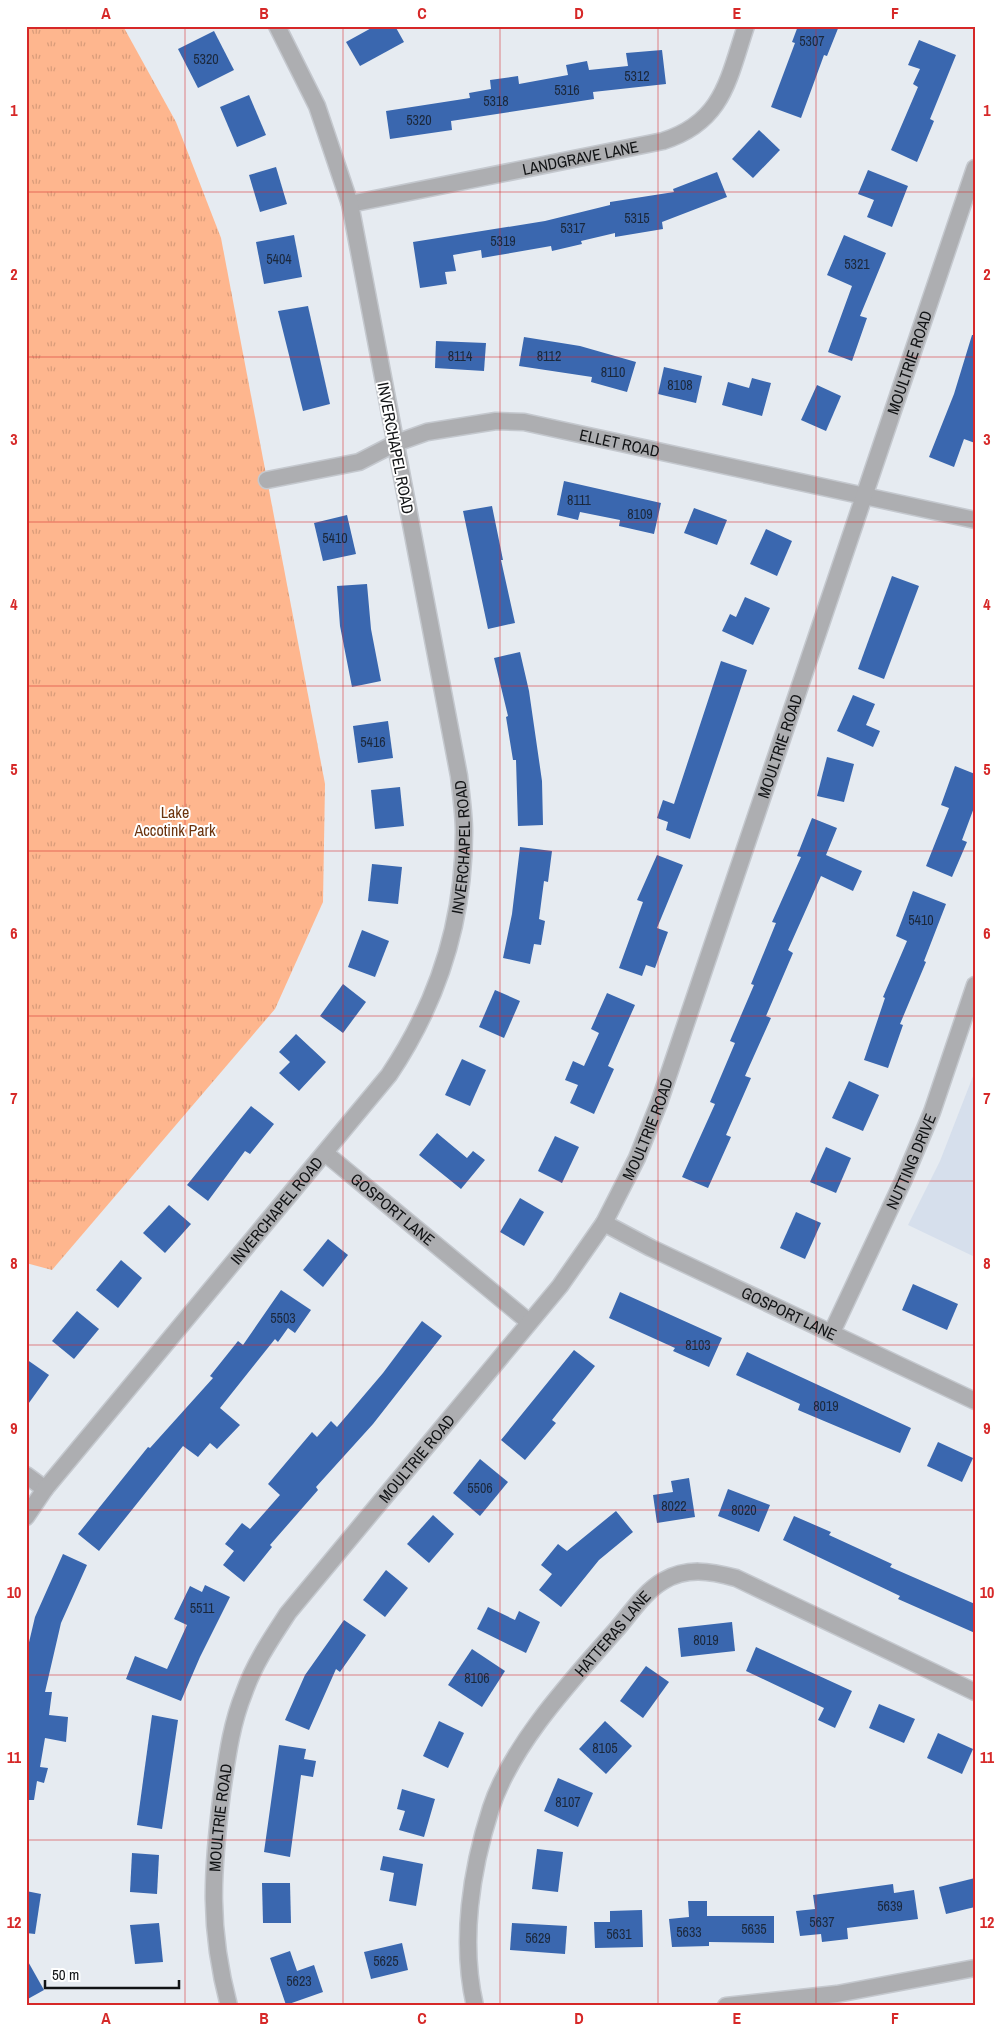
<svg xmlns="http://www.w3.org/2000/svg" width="1001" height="2032" viewBox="0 0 1001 2032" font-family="'Archivo Narrow',sans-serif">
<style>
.built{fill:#d6dfec}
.park{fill:url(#park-tufts)}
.building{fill:#3a67af}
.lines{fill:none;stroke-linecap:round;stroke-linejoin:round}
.street-casing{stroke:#c4c8ce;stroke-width:19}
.street{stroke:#adaeb1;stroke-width:16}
.grid{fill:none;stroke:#d62828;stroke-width:1;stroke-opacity:0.55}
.labels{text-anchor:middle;stroke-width:4;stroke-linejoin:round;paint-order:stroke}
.number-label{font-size:14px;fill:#1b283c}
.street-label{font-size:16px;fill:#111315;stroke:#fff}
.park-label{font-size:16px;fill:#6b330d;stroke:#fff}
.neatline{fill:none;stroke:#d62828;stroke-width:2}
.grid-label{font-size:16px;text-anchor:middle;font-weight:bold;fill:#d62828}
</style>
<defs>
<pattern id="park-tufts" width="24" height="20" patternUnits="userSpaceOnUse" patternTransform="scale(1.25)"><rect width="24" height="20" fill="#feb68e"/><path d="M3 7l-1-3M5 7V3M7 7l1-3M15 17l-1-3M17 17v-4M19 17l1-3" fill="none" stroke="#d99c7a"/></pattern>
</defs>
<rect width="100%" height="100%" fill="#e6ebf1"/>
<!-- built -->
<path class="built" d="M975 1071V1257L908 1225 940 1161Z"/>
<!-- park -->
<path class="park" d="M26 26H123L176 122 221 238 325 784 323 902 275 1009 52 1270 26 1263Z"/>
<!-- building -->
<g class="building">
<path d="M375 26H395L404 42 360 66 346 42Z"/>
<path d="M798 26H839L827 56 824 55 801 118 771 107 795 43 792 42Z"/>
<path d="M214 31 234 70 198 88 178 49Z"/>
<path d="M919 40 956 55 930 119 934 121 917 162 891 150 918 87 913 84 920 69 908 65Z"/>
<path d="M662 50 666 84 593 92 594 99 451 121 452 130 390 139 386 111 470 98 469 93 491 89 490 80 518 76 519 84 568 75 566 65 587 61 589 70 628 66 626 53Z"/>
<path d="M249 95 266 135 237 147 220 107Z"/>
<path d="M759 130 780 150 753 178 732 159Z"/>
<path d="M276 167 287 204 260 212 249 175Z"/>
<path d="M868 170 908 186 892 227 867 217 874 200 858 194Z"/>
<path d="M717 172 727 197 662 222 663 229 615 237V233L581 241 582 244 552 251 551 246 482 258 481 250 453 255 456 271 445 272 447 284 420 288 413 242 545 221 610 205V202L674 192 673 189Z"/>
<path d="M294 235 302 277 264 284 256 242Z"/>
<path d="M844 235 886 253 860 316 867 318 852 361 828 352 852 286 827 275Z"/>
<path d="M308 306 330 404 303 411 278 311Z"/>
<path d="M972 335H975V443L964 439 954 467 929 457 954 394Z"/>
<path d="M524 337 580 346 636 362 627 392 591 382 592 377 519 366Z"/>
<path d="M436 341 486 343 484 371 435 368Z"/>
<path d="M664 367 702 376 696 403 658 394Z"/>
<path d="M752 378 771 383 762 416 722 405 728 382 749 388Z"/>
<path d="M817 385 841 396 826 431 801 420Z"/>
<path d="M564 481 661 503 654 534 619 526 620 520 580 512 578 520 557 515Z"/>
<path d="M492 506 503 560H501L515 623 488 629 463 511Z"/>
<path d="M694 508 727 520 717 545 684 533Z"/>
<path d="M347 515 356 554 323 561 314 523Z"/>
<path d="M766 529 792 541 777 576 750 564Z"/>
<path d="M892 576 919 586 884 679 858 669Z"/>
<path d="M367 584 371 629 381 681 352 687 340 626 337 586Z"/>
<path d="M745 597 770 608 753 645 722 631 730 614 736 617Z"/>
<path d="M520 652 529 691 542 781 543 825 518 826 516 760H513L506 717 508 716 494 658Z"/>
<path d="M721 661 747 670 690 839 666 830 668 822 657 818 663 800 674 804Z"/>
<path d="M853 695 875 704 866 725 880 731 873 747 837 731Z"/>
<path d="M388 721 393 758 358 763 353 726Z"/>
<path d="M827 757 854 764 844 802 817 796Z"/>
<path d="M955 766 975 774V805L962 840 967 842 952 877 926 866 949 808 941 805Z"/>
<path d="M400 787 404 826 375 829 371 790Z"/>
<path d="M812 818 837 828 826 855 862 871 853 891 821 876 788 950 793 953 766 1016 771 1018 745 1076 751 1078 726 1135 731 1137 708 1188 682 1177 715 1104 710 1102 735 1043 730 1041 754 985 751 984 776 923 772 922 801 857 797 856Z"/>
<path d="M520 847 552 851 548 882 544 881 539 919 545 921 541 945 534 944 530 964 503 958 512 914Z"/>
<path d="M657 855 683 865 657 928 668 932 655 968 646 965 642 976 619 968 643 902 637 900Z"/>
<path d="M372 864 402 867 398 904 368 901Z"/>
<path d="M913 891 946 904 924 961 926 962 900 1024 903 1025 888 1068 864 1060 885 998 883 997 907 941 896 936Z"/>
<path d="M362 930 389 941 375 977 348 967Z"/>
<path d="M343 984 366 1002 343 1033 320 1016Z"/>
<path d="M495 990 520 1001 504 1038 479 1027Z"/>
<path d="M607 993 635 1005 608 1066 614 1069 594 1114 570 1103 578 1085 565 1080 573 1061 584 1066 599 1033 591 1029Z"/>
<path d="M296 1034 326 1062 299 1091 279 1073 290 1062 279 1052Z"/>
<path d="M462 1059 486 1070 470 1106 445 1095Z"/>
<path d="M849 1081 879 1095 863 1131 832 1118Z"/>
<path d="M251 1106 274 1124 250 1154 245 1151 208 1201 187 1185Z"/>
<path d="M437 1133 467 1158 473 1151 485 1160 461 1189 419 1155Z"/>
<path d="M555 1136 579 1147 562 1183 538 1171Z"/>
<path d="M826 1147 851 1158 836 1193 810 1182Z"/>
<path d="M520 1198 544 1212 524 1246 500 1232Z"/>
<path d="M169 1205 191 1224 165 1253 143 1233Z"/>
<path d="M796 1212 821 1223 805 1259 780 1248Z"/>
<path d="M328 1239 348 1255 323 1287 303 1270Z"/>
<path d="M121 1260 142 1278 118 1308 96 1290Z"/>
<path d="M913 1284 958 1304 947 1330 902 1310Z"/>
<path d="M281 1290 311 1310 295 1333 288 1328 278 1342 275 1339 220 1408 240 1425 217 1449 210 1443 198 1457 183 1446 99 1551 78 1534 148 1447 150 1448 213 1378 210 1376 238 1341 243 1345Z"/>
<path d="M620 1292 722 1338 709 1367 673 1351 675 1348 609 1318Z"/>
<path d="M77 1311 99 1329 74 1359 52 1341Z"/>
<path d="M422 1321 442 1336 373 1424 316 1487 318 1490 270 1545 272 1547 244 1582 223 1565 234 1551 225 1544 242 1523 250 1529 280 1495 268 1484 312 1432 317 1437 331 1421 337 1427 383 1373Z"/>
<path d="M574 1350 595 1366 552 1420 556 1423 525 1460 501 1440Z"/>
<path d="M747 1352 911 1428 900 1453 798 1410 800 1404 736 1375Z"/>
<path d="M26 1359 49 1375 26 1407Z"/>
<path d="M938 1442 973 1458 962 1482 927 1466Z"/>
<path d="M480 1459 508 1482 480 1516 453 1493Z"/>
<path d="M689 1478 695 1517 657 1523 653 1495 673 1492 671 1481Z"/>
<path d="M728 1489 770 1505 759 1532 718 1516Z"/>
<path d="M616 1511 633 1532 599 1560 561 1607 539 1590 552 1574 541 1565 558 1544 567 1551Z"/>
<path d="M433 1515 454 1534 429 1563 407 1544Z"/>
<path d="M794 1516 831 1532 829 1535 892 1564 890 1567 975 1604V1633L898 1599 900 1596 783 1540Z"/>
<path d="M63 1554 87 1565 61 1623 45 1692H52L49 1715 68 1717 66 1742 45 1738 40 1767 48 1768 44 1783 37 1781 34 1800H26V1655L35 1617Z"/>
<path d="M386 1570 408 1588 385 1617 363 1600Z"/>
<path d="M205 1585 230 1597 200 1657 181 1701 126 1679 135 1656 167 1669 187 1625 174 1619 190 1586 202 1592Z"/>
<path d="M488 1607 515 1620 519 1611 540 1622 526 1653 477 1629Z"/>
<path d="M344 1620 366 1635 340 1672 336 1669 309 1730 285 1720 305 1675Z"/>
<path d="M732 1622 735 1651 681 1657 678 1628Z"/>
<path d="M756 1647 852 1691 835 1728 818 1720 824 1708 746 1671Z"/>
<path d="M472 1649 505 1671 482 1707 448 1685Z"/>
<path d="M646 1666 669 1682 643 1718 620 1701Z"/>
<path d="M879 1704 915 1719 904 1743 869 1728Z"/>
<path d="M152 1715 178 1720 162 1829 137 1825Z"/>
<path d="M439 1721 464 1733 448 1768 423 1756Z"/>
<path d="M605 1721 632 1746 606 1774 579 1749Z"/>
<path d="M938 1733 973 1749 962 1774 927 1758Z"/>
<path d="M279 1745 306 1749 304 1759 316 1761 313 1777 301 1775 290 1857 264 1852Z"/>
<path d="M558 1778 593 1793 578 1827 544 1811Z"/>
<path d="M402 1789 435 1799 424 1837 399 1830 405 1811 397 1809Z"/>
<path d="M537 1849 563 1852 558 1892 532 1889Z"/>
<path d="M132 1853 159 1855 157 1894 130 1892Z"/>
<path d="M383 1856 423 1864 416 1906 389 1901 394 1873 380 1870Z"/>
<path d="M975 1878V1907L946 1914 939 1887Z"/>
<path d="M262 1883H290L291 1923H263Z"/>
<path d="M893 1884 894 1893 914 1890 918 1919 847 1928 848 1939 822 1942 821 1934 800 1936 796 1911 815 1909 813 1895Z"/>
<path d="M26 1891 41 1894 35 1934 26 1933Z"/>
<path d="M688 1901H707V1916H774V1943L709 1942V1946L672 1947 669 1919 689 1917Z"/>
<path d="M642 1910 643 1947 595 1948 594 1922H610V1911Z"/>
<path d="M159 1923 163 1962 135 1964 130 1925Z"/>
<path d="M512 1923 567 1926 565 1954 510 1950Z"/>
<path d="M402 1943 408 1970 371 1979 364 1952Z"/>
<path d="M290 1951 297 1971 314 1965 323 1992 286 2005 270 1958Z"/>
<path d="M26 1958 44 1990 26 2000Z"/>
</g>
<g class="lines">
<defs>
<g id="street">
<path id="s1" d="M350 204 663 141C723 122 728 80 746 26"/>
<path id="s2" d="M267 480 359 462 396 443 427 432 496 421 524 422 975 520"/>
<path id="s3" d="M325 1153 529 1322"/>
<path id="s4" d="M604 1223 651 1248 975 1401"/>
<path id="s5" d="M832 1332 903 1181 932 1112 975 985"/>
<path d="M26 1475 45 1489"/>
<path id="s6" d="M26 1517 45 1489 389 1075C438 1002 464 921 464 832 464 814 461 794 459 776L350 204 317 106 277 26"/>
<path id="s7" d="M229 2006C208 1927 212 1872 222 1792 227 1758 231 1725 244 1693 254 1664 271 1639 288 1613L560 1286 604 1223 637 1158 659 1103 975 168"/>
<path id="s8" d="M475 2006C460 1942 471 1870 491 1808 512 1744 571 1681 616 1630 630 1614 644 1592 663 1581 687 1567 710 1571 736 1578L975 1692"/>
<path d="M726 2006 837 1994 975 1968"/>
</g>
</defs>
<!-- street casing -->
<use href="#street" class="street-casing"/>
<!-- street -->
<use href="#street" class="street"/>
</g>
<!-- grid -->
<path class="grid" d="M185 26V2006M343 26V2006M500 26V2006M658 26V2006M816 26V2006M26 192H975M26 357H975M26 522H975M26 686H975M26 851H975M26 1016H975M26 1181H975M26 1345H975M26 1510H975M26 1675H975M26 1840H975"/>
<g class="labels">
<!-- number labels -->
<g class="number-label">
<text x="812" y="46">5307</text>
<text x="206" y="64">5320</text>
<text x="637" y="81">5312</text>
<text x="567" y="95">5316</text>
<text x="496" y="106">5318</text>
<text x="419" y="125">5320</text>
<text x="637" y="223">5315</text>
<text x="573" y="233">5317</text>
<text x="503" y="246">5319</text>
<text x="279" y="264">5404</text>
<text x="857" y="269">5321</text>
<text x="460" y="361">8114</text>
<text x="549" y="361">8112</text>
<text x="613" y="377">8110</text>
<text x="680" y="390">8108</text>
<text x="579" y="505">8111</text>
<text x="640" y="519">8109</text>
<text x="335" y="543">5410</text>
<text x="373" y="747">5416</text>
<text x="921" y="925">5410</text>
<text x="283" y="1323">5503</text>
<text x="698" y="1350">8103</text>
<text x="826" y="1411">8019</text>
<text x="480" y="1493">5506</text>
<text x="674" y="1511">8022</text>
<text x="744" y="1515">8020</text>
<text x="202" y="1613">5511</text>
<text x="706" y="1645">8019</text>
<text x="477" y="1683">8106</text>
<text x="605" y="1753">8105</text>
<text x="568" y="1807">8107</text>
<text x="890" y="1911">5639</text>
<text x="822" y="1927">5637</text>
<text x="754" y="1934">5635</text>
<text x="689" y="1937">5633</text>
<text x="619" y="1939">5631</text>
<text x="538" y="1943">5629</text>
<text x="386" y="1966">5625</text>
<text x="299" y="1986">5623</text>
</g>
<!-- street labels -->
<g class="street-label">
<text dy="6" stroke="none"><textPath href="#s1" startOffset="235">LANDGRAVE LANE</textPath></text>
<text dy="6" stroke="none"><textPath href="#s7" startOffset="1825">MOULTRIE ROAD</textPath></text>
<text dy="6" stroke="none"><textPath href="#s2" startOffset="364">ELLET ROAD</textPath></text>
<text transform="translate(396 448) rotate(79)" y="6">INVERCHAPEL ROAD</text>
<text dy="6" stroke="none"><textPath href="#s7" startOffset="1420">MOULTRIE ROAD</textPath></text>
<text dy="6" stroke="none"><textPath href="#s6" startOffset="815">INVERCHAPEL ROAD</textPath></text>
<text dy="6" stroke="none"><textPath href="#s7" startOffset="1015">MOULTRIE ROAD</textPath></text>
<text dy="6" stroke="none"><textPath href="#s5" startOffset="188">NUTTING DRIVE</textPath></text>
<text dy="6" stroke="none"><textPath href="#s3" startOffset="88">GOSPORT LANE</textPath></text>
<text dy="6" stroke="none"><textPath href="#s6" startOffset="396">INVERCHAPEL ROAD</textPath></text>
<text dy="6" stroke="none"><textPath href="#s4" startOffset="206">GOSPORT LANE</textPath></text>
<text dy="6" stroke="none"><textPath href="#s7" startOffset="610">MOULTRIE ROAD</textPath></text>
<text dy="6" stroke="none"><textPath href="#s8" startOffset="415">HATTERAS LANE</textPath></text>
<text dy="6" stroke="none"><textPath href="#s7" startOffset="190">MOULTRIE ROAD</textPath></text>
</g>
<!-- park labels -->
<g class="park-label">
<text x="175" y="818">Lake<tspan x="175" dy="18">Accotink Park</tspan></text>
</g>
</g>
<!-- border -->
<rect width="1001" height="2032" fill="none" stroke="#ffffff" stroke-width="55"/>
<!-- scale -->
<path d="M45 1980v8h134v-8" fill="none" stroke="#111315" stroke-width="2.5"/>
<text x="52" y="1980" font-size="15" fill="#111315" stroke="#ffffff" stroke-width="4" paint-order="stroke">50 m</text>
<rect x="28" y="28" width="946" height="1976" class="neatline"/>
<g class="grid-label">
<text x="106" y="19">A</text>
<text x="264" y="19">B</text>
<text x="422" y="19">C</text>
<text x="579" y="19">D</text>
<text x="737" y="19">E</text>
<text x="895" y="19">F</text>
<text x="14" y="116">1</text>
<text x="987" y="116">1</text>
<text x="14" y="280">2</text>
<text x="987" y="280">2</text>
<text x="14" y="445">3</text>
<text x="987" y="445">3</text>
<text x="14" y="610">4</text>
<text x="987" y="610">4</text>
<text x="14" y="775">5</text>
<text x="987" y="775">5</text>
<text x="14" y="939">6</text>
<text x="987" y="939">6</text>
<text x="14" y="1104">7</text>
<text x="987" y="1104">7</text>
<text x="14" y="1269">8</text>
<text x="987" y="1269">8</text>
<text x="14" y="1434">9</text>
<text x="987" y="1434">9</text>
<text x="14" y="1598">10</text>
<text x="987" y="1598">10</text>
<text x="14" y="1763">11</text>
<text x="987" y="1763">11</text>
<text x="14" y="1928">12</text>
<text x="987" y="1928">12</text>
<text x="106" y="2024">A</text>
<text x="264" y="2024">B</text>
<text x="422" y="2024">C</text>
<text x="579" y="2024">D</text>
<text x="737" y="2024">E</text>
<text x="895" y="2024">F</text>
</g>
</svg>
